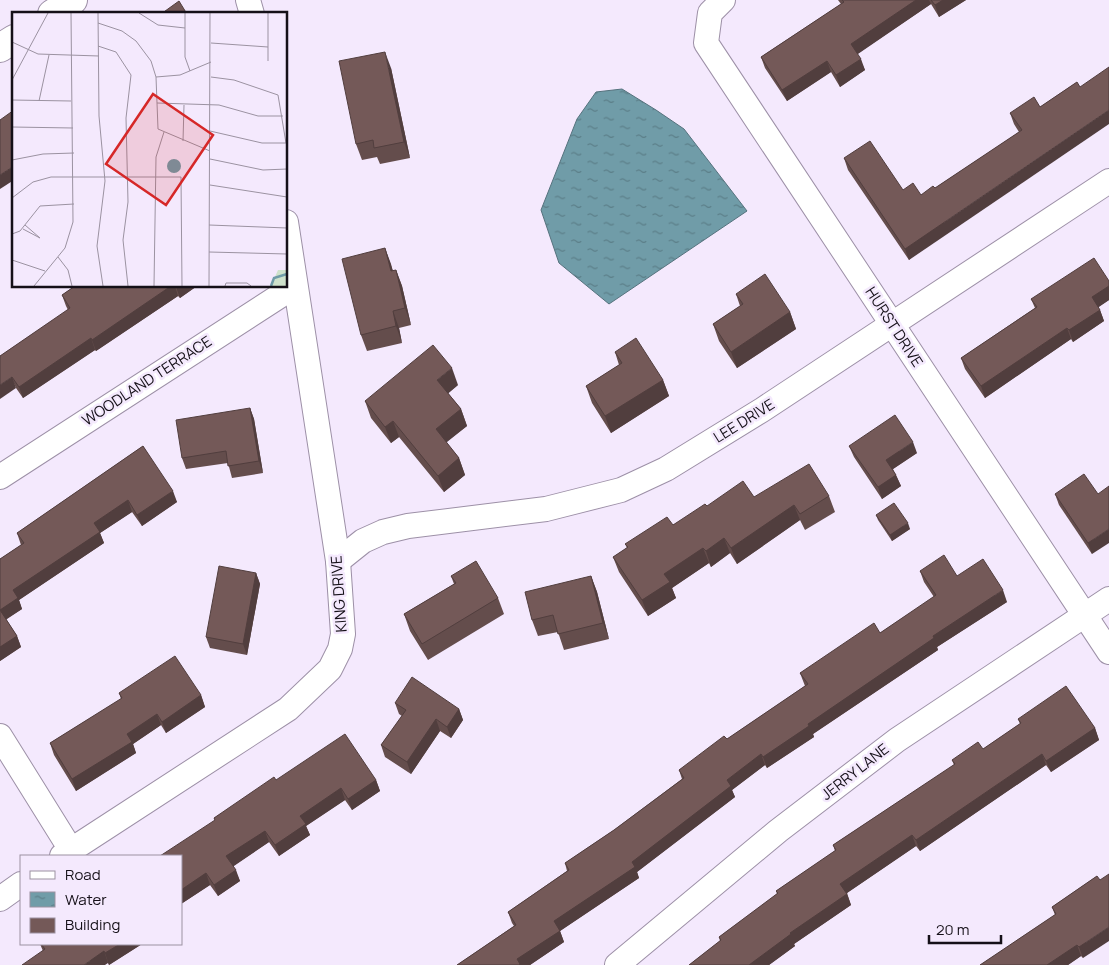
<svg xmlns="http://www.w3.org/2000/svg" width="1109" height="965" viewBox="0 0 1109 965" font-family="Manrope,sans-serif">
<style>
.water{fill:url(#water-ripples);stroke:#55727d}
.lines{fill:none;stroke-linecap:round;stroke-linejoin:round}
.minor-casing{stroke:#9d90a7;stroke-width:26}
.tertiary-casing{stroke:#9d90a7;stroke-width:30}
.minor{stroke:#fff;stroke-width:24}
.tertiary{stroke:#fff;stroke-width:28}
.wall{fill:#644d4c}
.shaded-wall{fill:#513e3e}
.building{fill:#745958;stroke:#513e3e}
.labels{text-anchor:middle;stroke-width:5;stroke-linejoin:round;paint-order:stroke}
.street-label{font-size:15px;fill:#151018;stroke:#f4e9fd}
.inset-river{fill:none;stroke:#709ca8;stroke-width:2.5}
.inset-road{fill:none;stroke:#9b92a1;stroke-width:1}
.view{fill:#d62828;fill-opacity:0.15;stroke:#d62828;stroke-width:2.5}
.inset-edge{fill:none;stroke:#151018;stroke-width:2.5}
</style>
<defs>
<pattern id="water-ripples" width="26" height="14" patternUnits="userSpaceOnUse" patternTransform="scale(1.25)"><rect width="26" height="14" fill="#709ca8"/><path d="M2 4q2-2 4 0t4 0M15 11q2-2 4 0t4 0" fill="none" stroke="#5b7e88"/></pattern>
</defs>
<rect width="100%" height="100%" fill="#f4e9fd"/>
<!-- water -->
<path class="water" d="M622 89 656 110 684 129 747 211 609 304 559 263 541 210 577 119 596 92Z"/>
<g class="lines">
<defs>
<g id="minor">
<path d="M248 0 252 14"/>
<path d="M723 0 710 13 706 43 1109 652"/>
<path d="M0 477 295 286"/>
<path d="M338 561 363 541 383 532 408 526 546 509 621 490 666 469 762 410 1109 181"/>
<path d="M0 736 71 850"/>
<path d="M62 856 288 709 330 669 340 649 343 634 338 561 286 222"/>
<path d="M0 899 21 884"/>
<path d="M617 965 778 831 897 740 1109 599"/>
</g>
<g id="tertiary">
<path d="M52 14 73 0"/>
<path d="M0 48 14 39"/>
</g>
</defs>
<!-- minor casing -->
<use href="#minor" class="minor-casing"/>
<!-- tertiary casing -->
<use href="#tertiary" class="tertiary-casing"/>
<!-- minor -->
<use href="#minor" class="minor"/>
<!-- tertiary -->
<use href="#tertiary" class="tertiary"/>
</g>
<!-- wall -->
<g class="wall">
<path d="M838 0H966L939 17 931 4 857 54 865 70 840 87 831 72 787 101 765 68 761 57 841 4Z"/>
<path d="M391 68 410 158 380 164 377 157 362 160 356 144Z"/>
<path d="M1077 82 909 260 848 170 844 158 903 190 921 195 935 188 1019 132 1014 124 1010 113 1040 107Z"/>
<path d="M385 248 393 271 396 270 402 286 411 325 399 328 402 343 367 351 361 335Z"/>
<path d="M1109 281V300L1098 307 1100 310 1104 321 1073 342 1071 339 985 398 965 369 961 358 1035 308 1031 299Z"/>
<path d="M75 286H197L180 298 178 296 96 351 95 350 23 398 16 388 0 356 68 310 66 306 62 295Z"/>
<path d="M736 294 790 312 796 329 737 368 719 341 713 324 740 306Z"/>
<path d="M615 352 663 380 669 396 611 433 592 403 586 386 619 365Z"/>
<path d="M458 385 448 393 461 409 467 426 446 442 459 458 465 475 444 492 399 437 391 443 371 418 365 401Z"/>
<path d="M250 408 254 419 263 473 232 478 228 463 186 469 182 458Z"/>
<path d="M143 446 177 502 142 526 132 512 100 533 104 543 19 600 22 609 6 619 17 636 21 647 0 661V559L21 545 17 533Z"/>
<path d="M849 446 917 453 893 469 901 486 882 499 854 457Z"/>
<path d="M1055 494H1098L1092 554 1059 505Z"/>
<path d="M829 496 835 512 805 530 800 520 737 564 730 553 711 567 709 563 672 588 676 598 648 616 619 572 613 557 627 548 625 544 673 525 707 506Z"/>
<path d="M876 515 910 529 892 541 878 520Z"/>
<path d="M920 571 957 576 1007 602 937 647 938 650 813 734 814 737 767 768 765 765 732 790 735 797 637 872 639 878 560 931 564 942 530 965H457L514 926 512 923 508 912 567 871 565 863 614 830 682 779 679 770 727 739 805 686 800 673 880 633 934 597 924 582Z"/>
<path d="M256 573 260 584 247 655 210 648 206 637Z"/>
<path d="M451 576 498 598 504 614 428 660 410 631 404 614 454 584Z"/>
<path d="M591 576 597 592 609 639 564 650 558 632 538 636 532 620Z"/>
<path d="M119 693 201 695 205 707 166 733 161 725 133 744 136 753 76 791 54 755 50 743 121 699Z"/>
<path d="M395 703 459 709 463 720 451 738 440 731 411 774 385 757 381 745 402 716 399 714Z"/>
<path d="M1018 719 1095 728 1099 740 1051 772 1046 765 920 851 916 846 847 893 851 905 794 944 795 946 769 965H689L720 941 719 937 777 894 776 891 835 851 833 845 954 765 952 760 983 749 1020 724Z"/>
<path d="M276 780H376L380 791 352 810 345 800 306 826 310 835 279 856 269 842 233 866 240 881 218 896 210 885 181 904V856L215 821 214 818Z"/>
<path d="M1097 876 1083 958 1081 956 1068 965H980L1055 915 1052 907Z"/>
<path d="M40 944H142L109 965 108 963 43 951Z"/>
</g>
<!-- shaded-wall -->
<g class="shaded-wall">
<path d="M916 0H929L931 4 855 56 851 44Z"/>
<path d="M943 0H966L939 17 935 5Z"/>
<path d="M385 52 391 68 410 158 404 142Z"/>
<path d="M861 59 865 70 840 87 836 75Z"/>
<path d="M827 61 831 72 787 101 782 90Z"/>
<path d="M1109 110V124L909 260 905 249Z"/>
<path d="M14 166V180L0 189V175Z"/>
<path d="M385 248 391 264 397 288 391 271Z"/>
<path d="M396 270 402 286 411 325 405 308Z"/>
<path d="M171 286H175L178 296 96 351 92 340Z"/>
<path d="M176 286H197L180 298 176 287Z"/>
<path d="M1109 286V300L1096 309 1092 297Z"/>
<path d="M1100 310 1104 321 1073 342 1069 330Z"/>
<path d="M393 311 399 328 402 343 396 326Z"/>
<path d="M790 312 796 329 737 368 731 352Z"/>
<path d="M1067 328 1071 339 985 398 981 386Z"/>
<path d="M91 338 95 350 23 398 19 387Z"/>
<path d="M452 368 458 385 444 397 437 380Z"/>
<path d="M12 377 16 388 0 399V385Z"/>
<path d="M663 380 669 396 611 433 605 416Z"/>
<path d="M250 408 254 419 263 473 259 461Z"/>
<path d="M461 409 467 426 442 446 436 429Z"/>
<path d="M393 421 399 437 391 443 385 427Z"/>
<path d="M913 442 917 453 890 471 886 460Z"/>
<path d="M459 458 465 475 444 492 438 476Z"/>
<path d="M896 475 901 486 882 499 878 487Z"/>
<path d="M173 491 177 502 142 526 137 515Z"/>
<path d="M128 500 132 512 100 533 104 543 19 600 22 609 4 621 0 610 13 590 94 523Z"/>
<path d="M794 505 800 520 737 564 731 548Z"/>
<path d="M908 523 910 529 892 541 890 535Z"/>
<path d="M1109 529V543L1092 554 1088 543Z"/>
<path d="M724 538 730 553 711 567 706 551Z"/>
<path d="M703 548 709 563 672 588 676 598 648 616 642 600 664 574Z"/>
<path d="M256 573 260 584 247 655 243 644Z"/>
<path d="M591 576 597 592 609 639 603 623Z"/>
<path d="M1003 590 1007 602 937 647 938 650 813 734 814 737 767 768 763 757 808 724 933 636Z"/>
<path d="M17 636 21 647 0 661V647Z"/>
<path d="M201 695 205 707 166 733 162 722Z"/>
<path d="M459 709 463 720 451 738 447 727Z"/>
<path d="M157 714 161 725 133 744 136 753 76 791 72 779 127 734Z"/>
<path d="M436 719 440 731 411 774 407 762Z"/>
<path d="M1095 728 1099 740 1051 772 1046 761Z"/>
<path d="M761 754 765 765 732 790 735 797 637 872 639 878 560 931 564 942 530 965H519L517 959 554 921 632 862 727 780Z"/>
<path d="M1042 754 1046 765 920 851 916 840Z"/>
<path d="M376 780 380 791 352 810 348 799Z"/>
<path d="M341 788 345 800 306 826 310 835 279 856 275 845 300 816Z"/>
<path d="M265 831 269 842 231 868 226 856Z"/>
<path d="M912 835 916 846 844 895 840 884Z"/>
<path d="M236 870 240 881 218 896 214 885Z"/>
<path d="M206 873 210 885 181 904V890Z"/>
<path d="M847 894 851 905 794 944 795 946 769 965H749L790 933Z"/>
<path d="M1109 927V941L1083 958 1079 947Z"/>
<path d="M120 944H142L109 965 105 953Z"/>
<path d="M1077 945 1081 956 1068 965H1047Z"/>
<path d="M104 951 108 963 105 965H84Z"/>
</g>
<!-- building -->
<g class="building">
<path d="M842 0H916L851 44 861 59 836 75 827 61 782 90 761 57 844 2Z"/>
<path d="M931 0H943L935 5Z"/>
<path d="M179 1 187 14H161Z"/>
<path d="M385 52 404 142 374 148 373 140 356 144 339 61Z"/>
<path d="M1109 67V110L905 249 844 158 870 141 903 190 913 183 921 195 933 186 935 188 1022 130 1010 113 1034 97 1040 107 1077 82 1080 87Z"/>
<path d="M14 110V166L0 175V120Z"/>
<path d="M385 248 391 271 396 270 405 308 393 311 396 326 361 335 342 259Z"/>
<path d="M1094 258 1109 281V286L1092 297 1100 310 1069 330 1067 328 981 386 961 358 1037 307 1031 299Z"/>
<path d="M765 274 790 312 731 352 713 324 743 304 736 294Z"/>
<path d="M75 286H171L92 340 91 338 19 387 12 377 0 385V356L70 308 62 295Z"/>
<path d="M636 338 663 380 605 416 586 386 622 363 615 352Z"/>
<path d="M433 345 452 368 437 380 461 409 436 429 459 458 438 476 393 421 385 427 365 401Z"/>
<path d="M250 408 259 461 228 466 226 451 182 458 176 420Z"/>
<path d="M895 415 913 442 886 460 896 475 878 487 849 446Z"/>
<path d="M143 446 173 491 137 515 128 500 94 523 100 532 13 590 18 598 0 610V559L24 543 17 533Z"/>
<path d="M809 464 829 496 800 514 794 505 731 548 724 538 706 551 703 548 664 574 670 582 642 600 613 557 628 547 625 544 667 517 673 525 705 504 707 506 743 481 754 497Z"/>
<path d="M1084 474 1098 494 1109 486V529L1088 543 1055 494Z"/>
<path d="M894 503 908 523 890 535 876 515Z"/>
<path d="M944 555 957 576 983 559 1003 590 933 636 934 638 808 724 809 726 763 757 761 754 727 780 731 786 632 862 635 867 554 921 560 931 517 959 520 964 519 965H457L516 925 508 912 569 870 565 863 614 830 684 778 679 770 724 736 727 739 808 684 800 673 874 623 880 633 936 595 920 571Z"/>
<path d="M476 561 498 598 422 644 404 614 456 583 451 576Z"/>
<path d="M219 566 256 573 243 644 206 637Z"/>
<path d="M591 576 603 623 558 634 553 615 532 620 525 592Z"/>
<path d="M0 610 17 636 0 647Z"/>
<path d="M175 656 201 695 162 722 157 714 127 734 132 742 72 779 50 743 122 698 119 693Z"/>
<path d="M412 677 459 709 447 727 436 719 407 762 381 745 406 710 395 703Z"/>
<path d="M1066 686 1095 728 1046 761 1042 754 916 840 912 835 840 884 847 894 790 933 791 934 749 965H689L721 940 719 937 778 893 776 891 836 850 833 845 955 764 952 760 978 742 983 749 1021 723 1018 719Z"/>
<path d="M345 734 376 780 348 799 341 788 300 816 306 824 275 845 265 831 226 856 236 870 214 885 206 873 181 890V856H160L215 820 214 818 274 777 276 780Z"/>
<path d="M1109 874V927L1079 947 1077 945 1047 965H980L1056 914 1052 907 1097 876 1100 880Z"/>
<path d="M41 944H120L105 953 104 951 84 965H22L45 949Z"/>
</g>
<g class="labels">
<!-- street labels -->
<g class="street-label">
<text transform="translate(894 327) rotate(57)" y="5">HURST DRIVE</text>
<text transform="translate(147 381) rotate(-33)" y="5">WOODLAND TERRACE</text>
<text transform="translate(744 421) rotate(-32)" y="5">LEE DRIVE</text>
<text transform="translate(339 594) rotate(-94)" y="5">KING DRIVE</text>
<text transform="translate(855 772) rotate(-38)" y="5">JERRY LANE</text>
</g>
</g>
<!-- overview -->
<g transform="translate(12 12)">
<rect width="275" height="275" fill="#f4e9fd"/>
<path d="M266 258H275V274H259Z" fill="#cfe2cc"/>
<path d="M155 154a7 7 0 1 1 14 0a7 7 0 1 1-14 0Z" fill="#709ca8"/>
<path class="inset-river" d="M259 274 262 266 275 262"/>
<path class="inset-road" d="M86 1 87 104 93 169 85 234 91 274M127 1 146 13 173 16M173 1V45L178 59M256 1V49M86 11 110 19 124 29 139 49 144 65 146 117 198 139M0 30 26 42 87 44M199 31 256 35M86 34 104 40 119 63 114 106 116 190 111 228 116 274M144 65 168 63 199 50M199 65 222 68 266 83 274 131M0 68 36 1M0 88 59 89M27 89 37 43M145 91 207 93 246 104H271M0 115 61 116M198 119 250 131H274M171 129 172 93M198 147 251 158 275 157M0 148 31 142 62 141M198 173 275 185M0 186 21 170 39 165H169L170 274M197 213 275 216M11 217 28 226 13 213M0 222 8 219 28 194 62 192M197 240 275 242M46 245 56 258 60 274M0 248 33 259M22 274 53 236 61 210 59 1M142 274 144 145 152 120M197 274 198 1M213 274 214 271H235L239 274"/>
<path class="view" d="M141 82 201 123 154 193 94 152Z"/>
<rect width="275" height="275" class="inset-edge"/>
</g>
<!-- legend -->
<rect x="20" y="855" width="162" height="90" fill="#f4e9fd" stroke="#9b92a1"/>
<rect x="30" y="871" width="25" height="8" fill="#ffffff" stroke="#9b92a1"/>
<text x="65" y="880" font-size="15" fill="#151018">Road</text>
<rect x="30" y="892" width="25" height="15" fill="url(#water-ripples)" stroke="#9b92a1"/>
<text x="65" y="905" font-size="15" fill="#151018">Water</text>
<rect x="30" y="918" width="25" height="15" fill="#745958" stroke="#9b92a1"/>
<text x="65" y="930" font-size="15" fill="#151018">Building</text>
<!-- scale -->
<path d="M929 935v8h72v-8" fill="none" stroke="#151018" stroke-width="2.5"/>
<text x="936" y="935" font-size="15" fill="#151018" stroke="#f4e9fd" stroke-width="4" paint-order="stroke">20 m</text>
</svg>
